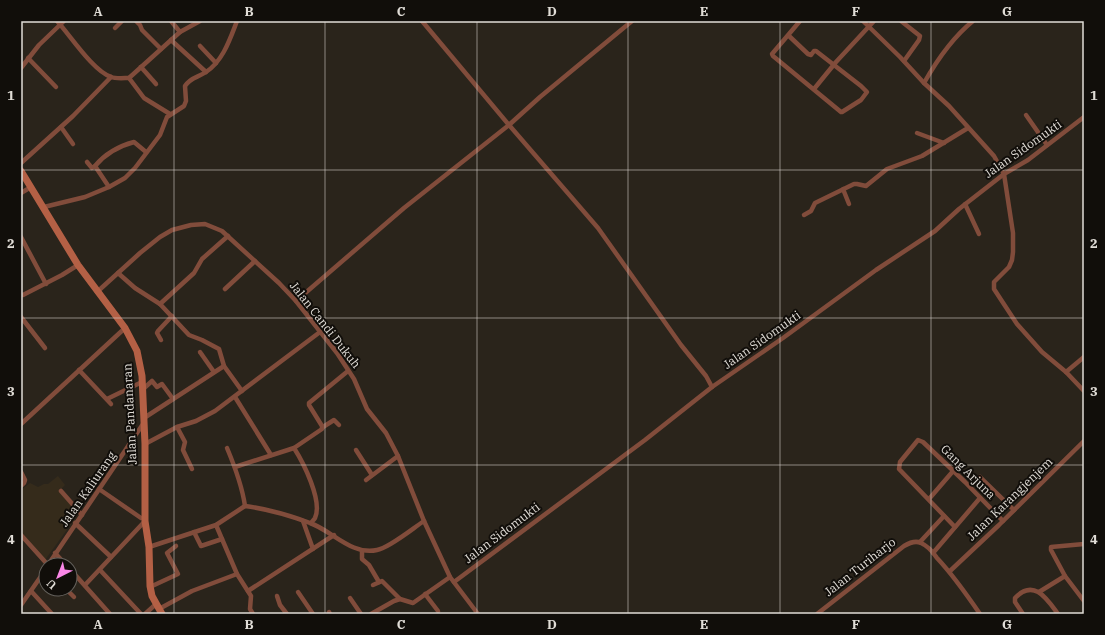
<svg xmlns="http://www.w3.org/2000/svg" width="1105" height="635" viewBox="0 0 1105 635" font-family="'IBM Plex Serif',serif">
<style>
.education{fill:#352b1b}
.lines{fill:none;stroke-linecap:round;stroke-linejoin:round}
.minor{stroke:#814c3b;stroke-width:4.5}
.secondary{stroke:#b46045;stroke-width:7}
.grid{fill:none;stroke:#e1ddd7;stroke-width:1;stroke-opacity:0.55}
.labels{text-anchor:middle;stroke-width:4;stroke-linejoin:round;paint-order:stroke}
.street-label{font-size:12px;fill:#e1ddd7;stroke:#110e0a}
.neatline{fill:none;stroke:#e1ddd7;stroke-width:1.5}
.grid-label{font-size:13px;text-anchor:middle;font-weight:bold;fill:#e1ddd7}
</style>
<rect width="100%" height="100%" fill="#2a241b"/>
<!-- education -->
<path class="education" d="M58 476 65 485 60 490 79 513 45 560 21 532V490L30 483 38 487 44 484H48Z"/>
<g class="lines">
<!-- minor -->
<g class="minor">
<path d="M57 21C70 35 93 71 111 77 116 79 124 78 129 78L144 98 170 114"/>
<path d="M136 21 140 25 142 30 161 49"/>
<path d="M632 21 540 97 509 125 598 228 681 345 706 376 712 387"/>
<path d="M863 21 900 57 924 83 949 106 994 156 1004 174 1013 233V252L1012 260 1009 267 994 282V289L1017 324 1042 352 1066 372 1084 391"/>
<path d="M901 21 920 36 919 40 904 61"/>
<path d="M115 28 122 21"/>
<path d="M180 32 200 21"/>
<path d="M788 35 808 54 811 55 814 51H816L861 86 867 92 861 100 842 112H841L773 56 772 54 800 21"/>
<path d="M171 40 206 72"/>
<path d="M200 46 216 63"/>
<path d="M28 58 56 87"/>
<path d="M141 67 156 84"/>
<path d="M21 68 39 45 64 21"/>
<path d="M129 78 180 32 171 21"/>
<path d="M924 83C937 60 952 38 973 21"/>
<path d="M814 89 836 62 874 21"/>
<path d="M1026 115 1047 145"/>
<path d="M61 127 73 144"/>
<path d="M917 133 944 143"/>
<path d="M87 162 92 168 95 166 109 187"/>
<path d="M21 163 73 116 111 77"/>
<path d="M95 166C105 154 119 146 134 142L146 152"/>
<path d="M843 189 849 204"/>
<path d="M21 193 31 187"/>
<path d="M965 204 979 234"/>
<path d="M44 207 85 197 109 187 125 178 135 168 160 135 167 117 184 106 186 101 185 86C191 77 197 78 206 72 223 61 230 39 237 21"/>
<path d="M804 215 811 211 815 203 854 184H857L866 186 887 169 922 156 968 128"/>
<path d="M21 237 46 284"/>
<path d="M118 273 135 288 160 304 189 335 202 340 219 349 224 366 242 391"/>
<path d="M225 289 255 261"/>
<path d="M97 292 140 253 160 237 172 230 191 225 205 224 222 231 279 283 296 301 337 353 354 379 367 409 386 433 398 456 424 521 450 577 478 614"/>
<path d="M21 295H23L62 275 78 265"/>
<path d="M296 301 404 208 509 125 422 21"/>
<path d="M160 304 194 273 202 259 228 236"/>
<path d="M21 317 45 348"/>
<path d="M161 340 157 333 158 331 172 316"/>
<path d="M200 352 214 372"/>
<path d="M79 370 111 404"/>
<path d="M1066 372 1084 357"/>
<path d="M142 390 152 381 157 387 162 384 173 399"/>
<path d="M235 397 271 455"/>
<path d="M107 399 142 382"/>
<path d="M144 418 224 366"/>
<path d="M21 424 125 328"/>
<path d="M177 427 185 442 183 450 192 469"/>
<path d="M323 427 334 420 339 425"/>
<path d="M145 444 177 427 196 421 215 411 320 332"/>
<path d="M227 448C235 467 242 485 245 506"/>
<path d="M294 448C303 462 323 501 315 518 314 520 312 521 311 523"/>
<path d="M356 450 372 475"/>
<path d="M235 467 294 448 322 429V426L309 405V403L348 371"/>
<path d="M21 472 25 480 24 483 21 486"/>
<path d="M980 477 1014 510"/>
<path d="M366 480 398 456"/>
<path d="M99 489 141 518"/>
<path d="M61 491 82 515"/>
<path d="M929 499 954 470"/>
<path d="M303 521 313 549"/>
<path d="M75 523 111 557"/>
<path d="M216 525 237 574 251 596 250 609 253 614"/>
<path d="M955 527 899 469 900 462 918 440 923 442 965 482 1003 521"/>
<path d="M194 532 201 546 222 539"/>
<path d="M21 535 48 565"/>
<path d="M920 542 944 516"/>
<path d="M149 547 216 525 245 506C267 509 289 515 310 523 331 530 352 556 377 550 389 548 412 529 424 521"/>
<path d="M362 551V559L369 565 379 582"/>
<path d="M55 553 66 565"/>
<path d="M933 553 980 498"/>
<path d="M48 565 143 424"/>
<path d="M70 569 110 614"/>
<path d="M100 570 141 614"/>
<path d="M950 571 999 525 1084 441"/>
<path d="M1065 576 1051 550V547L1084 544"/>
<path d="M454 582 645 440 712 387 783 338 876 270 935 231 959 209 1004 174 1028 160 1084 117"/>
<path d="M85 585 145 521"/>
<path d="M373 585 382 581 400 599"/>
<path d="M150 587 178 574 167 553 176 546"/>
<path d="M66 589 74 597"/>
<path d="M31 591 52 614"/>
<path d="M248 591 334 535"/>
<path d="M298 592 313 614"/>
<path d="M1039 592 1065 576 1084 601"/>
<path d="M425 594 438 611"/>
<path d="M277 596 280 605 287 614"/>
<path d="M350 598 361 614"/>
<path d="M21 605 46 569"/>
<path d="M159 609 192 591 237 574"/>
<path d="M329 612 330 614"/>
<path d="M145 614 156 604"/>
<path d="M371 614 394 601 400 599 413 603 450 577"/>
<path d="M817 614 904 546C909 543 915 540 921 543 928 546 933 552 937 558 953 575 967 595 980 614"/>
<path d="M1023 614 1015 602V598C1034 578 1047 599 1058 614"/>
</g>
<!-- secondary -->
<path class="secondary" d="M21 171 78 265 125 328 137 351 142 376 145 444V521L149 547 150 586 152 596 162 614"/>
</g>
<!-- grid -->
<path class="grid" d="M174 21V614M325 21V614M477 21V614M628 21V614M780 21V614M931 21V614M21 170H1084M21 318H1084M21 465H1084"/>
<g class="labels">
<!-- street labels -->
<g class="street-label">
<text transform="translate(1023 149) rotate(-35)" y="4">Jalan Sidomukti</text>
<text transform="translate(325 325) rotate(52)" y="4">Jalan Candi Dukuh</text>
<text transform="translate(762 340) rotate(-35)" y="4">Jalan Sidomukti</text>
<text transform="translate(130 414) rotate(-93)" y="4">Jalan Pandanaran</text>
<text transform="translate(968 472) rotate(45)" y="4">Gang Arjuna</text>
<text transform="translate(88 489) rotate(-55)" y="4">Jalan Kaliurang</text>
<text transform="translate(1010 499) rotate(-44)" y="4">Jalan Karangjenjem</text>
<text transform="translate(502 533) rotate(-37)" y="4">Jalan Sidomukti</text>
<text transform="translate(860 567) rotate(-38)" y="4">Jalan Turiharjo</text>
</g>
</g>
<!-- border -->
<rect width="1105" height="635" fill="none" stroke="#110e0a" stroke-width="44"/>
<!-- north arrow -->
<g transform="translate(58 577) rotate(222)"><circle r="19" fill="#110e0a" stroke="#64615c"/>
<path d="M0-3L7 15L0 10L-7 15Z" fill="#fa87e7"/>
<text y="-6" font-size="11" font-weight="bold" text-anchor="middle" fill="#e1ddd7">U</text>
</g>
<rect x="22" y="22" width="1061" height="591" class="neatline"/>
<g class="grid-label">
<text x="98" y="16">A</text>
<text x="249" y="16">B</text>
<text x="401" y="16">C</text>
<text x="552" y="16">D</text>
<text x="704" y="16">E</text>
<text x="856" y="16">F</text>
<text x="1007" y="16">G</text>
<text x="11" y="100">1</text>
<text x="1094" y="100">1</text>
<text x="11" y="248">2</text>
<text x="1094" y="248">2</text>
<text x="11" y="396">3</text>
<text x="1094" y="396">3</text>
<text x="11" y="544">4</text>
<text x="1094" y="544">4</text>
<text x="98" y="629">A</text>
<text x="249" y="629">B</text>
<text x="401" y="629">C</text>
<text x="552" y="629">D</text>
<text x="704" y="629">E</text>
<text x="856" y="629">F</text>
<text x="1007" y="629">G</text>
</g>
</svg>
